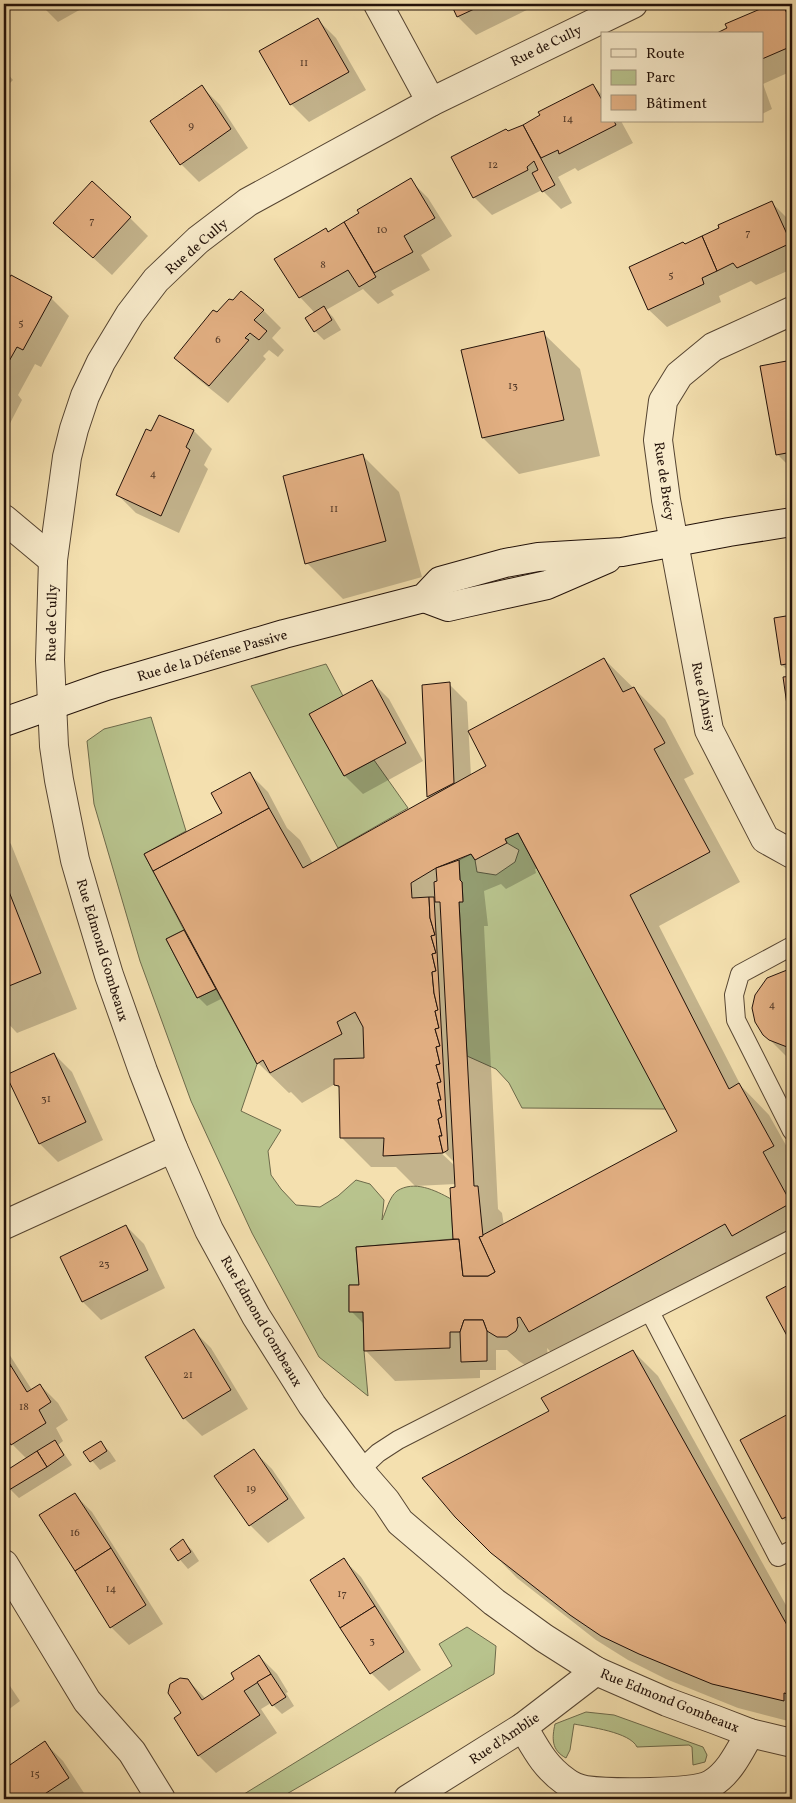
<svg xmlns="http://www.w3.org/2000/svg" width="796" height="1803" viewBox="0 0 796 1803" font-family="Vollkorn,serif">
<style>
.green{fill:#b8c38d;stroke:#6d6a4b}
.shadow{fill:#0003;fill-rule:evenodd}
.building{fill:#e3b083;stroke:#221109}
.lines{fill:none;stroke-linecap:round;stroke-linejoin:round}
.lane-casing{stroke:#564532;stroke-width:20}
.street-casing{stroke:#564532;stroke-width:30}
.secondary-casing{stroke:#221109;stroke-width:30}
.lane{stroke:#f8ebcb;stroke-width:18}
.street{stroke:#f8ebcb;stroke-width:28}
.secondary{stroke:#f8ebcb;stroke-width:28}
.labels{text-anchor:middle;stroke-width:4.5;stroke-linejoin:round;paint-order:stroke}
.number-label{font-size:11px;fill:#523928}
.street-label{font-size:14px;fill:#221109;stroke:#f8ebcb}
</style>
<rect width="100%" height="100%" fill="#f4e0af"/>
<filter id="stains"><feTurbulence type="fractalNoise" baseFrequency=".004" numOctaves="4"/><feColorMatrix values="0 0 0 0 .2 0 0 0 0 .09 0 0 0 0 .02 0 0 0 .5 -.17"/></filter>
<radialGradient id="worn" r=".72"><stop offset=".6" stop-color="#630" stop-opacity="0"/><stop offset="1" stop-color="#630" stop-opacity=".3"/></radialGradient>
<!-- green -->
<g class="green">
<path d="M326 664 343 696 310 714 344 776 374 760 408 808 338 848 251 686Z"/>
<path d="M151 717 186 831 144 854 184 930 166 939 197 998 216 989 257 1064 241 1111 281 1130 268 1151 271 1175 281 1189 296 1205 320 1207 338 1196 356 1180 370 1184 384 1200 382 1220C386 1212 389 1197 397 1191 414 1180 435 1190 451 1199L453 1239 356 1247 359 1285H349V1311L363 1312 364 1351 368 1396 319 1357 252 1233 191 1101 140 961 94 804 87 741 104 729Z"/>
<path d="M518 833 666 1109 522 1108 509 1083 496 1069 467 1056 459 902 463 901 462 882 460 880 459 860 471 854 475 860 477 872 496 875 515 862 519 850 507 843 505 839Z"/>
<path d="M467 1627 496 1646 494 1674 278 1799H236L452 1666 439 1644Z"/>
<path d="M586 1712 614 1715 703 1747 707 1755 705 1762 693 1765 692 1747 689 1745 637 1747C630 1732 589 1727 574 1724L570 1750 566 1758C551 1750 552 1738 555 1724Z"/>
</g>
<!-- shadow -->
<g class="shadow">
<path d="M40 4H90L58 22Z"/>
<path d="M452 4H539L476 35 458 17Z"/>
<path d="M776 4H784L792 12V71L763 84 772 109 762 114V34L729 28 727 25Z"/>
<path d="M318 20 336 38 366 90 309 122 291 104Z"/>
<path d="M4 70 13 80 4 89Z"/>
<path d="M593 85 602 95V121H621L633 143 578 171 575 168 558 177 572 203 561 209 542 190 492 215 474 197 508 133 524 126Z"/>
<path d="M202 87 220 105 248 148 199 182 181 164Z"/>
<path d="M410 180 428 198 452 236 421 255 430 270 391 291 394 295 378 304 363 289 326 310 333 317 341 330 324 340 315 331V313L300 297 326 229 329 233 360 214Z"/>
<path d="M772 203 790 221 792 226V269L756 285 751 281 719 296 721 302 667 327 649 310 685 245Z"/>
<path d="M130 218 148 236 112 275 55 223Z"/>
<path d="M11 277 51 298 69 316 41 367 35 364 18 395 22 400 4 435V290Z"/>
<path d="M263 310 281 328 272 338 284 350 278 357 269 350 263 356 266 359 228 403 193 375 175 358 218 314Z"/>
<path d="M543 333 580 369 600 456 519 474 483 438Z"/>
<path d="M792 361V469L777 454 761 367Z"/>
<path d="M160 417 194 431 212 449 204 465 208 469 179 533 136 513 118 495Z"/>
<path d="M362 455 399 492 422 577 343 599 307 563Z"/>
<path d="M792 616V675L782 665 775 619Z"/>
<path d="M604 659 665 719 694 774 684 779 740 882 659 926 741 1086 769 1115 792 1156V1249L763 1265 753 1256 561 1362 547 1348 548 1357 528 1367 519 1361 507 1350H496V1370H480V1378L395 1381 365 1350V1325L351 1311 360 1286 454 1240 451 1189 456 1188V1184L415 1186 396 1167H371L341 1137 340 1089 335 1084 302 1103 291 1092 289 1093 258 1063 223 998 207 1006 198 997 184 931 189 936 224 814 250 774 268 792 287 828 300 840 313 864 430 799 428 797 423 686 449 684 467 702 471 776 488 766ZM538 868 679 1131 504 1226 502 1213 498 1209 484 926H488L484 891 501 884 506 889 536 873 535 869ZM440 1148 455 1163V1166L438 1150Z"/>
<path d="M371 681 389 699 423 761 363 794 345 776 311 715Z"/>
<path d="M4 837 11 844 77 1009 17 1033 4 1019Z"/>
<path d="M792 970V1062L769 1039 756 995 768 979Z"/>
<path d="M54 1054 72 1072 103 1140 58 1162 40 1144Z"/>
<path d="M126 1226 144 1244 165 1288 101 1320 83 1302Z"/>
<path d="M792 1285V1343L768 1298Z"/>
<path d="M193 1330 211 1348 248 1409 202 1436 184 1418Z"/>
<path d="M4 1346 32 1390 40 1385 58 1403 68 1420 56 1428 63 1441 58 1445 72 1465 19 1498 10 1489 4 1479V1473L27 1459 12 1444 4 1431Z"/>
<path d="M633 1351 658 1376 792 1616V1722L738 1708 666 1679 628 1660 596 1640 517 1578 456 1516 550 1412Z"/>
<path d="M792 1413V1528L783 1518 741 1440Z"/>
<path d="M101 1443 110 1452 116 1461 100 1470 85 1452Z"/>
<path d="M254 1451 272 1469 305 1518 268 1543 250 1525Z"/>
<path d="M74 1494 92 1512 163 1624 129 1645 111 1627 40 1515Z"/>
<path d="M183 1541 192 1550 199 1561 188 1569 171 1549Z"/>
<path d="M343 1559 361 1577 421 1670 389 1691 371 1673Z"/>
<path d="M259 1656 277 1674 288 1692 286 1693 294 1706 282 1714 271 1703 261 1709 277 1733 216 1773 198 1755 183 1713 188 1680 206 1699 236 1679Z"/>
<path d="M4 1677 20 1701 4 1713Z"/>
<path d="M45 1743 63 1761 86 1796 81 1799H4V1770Z"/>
</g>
<!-- building -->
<g class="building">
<path d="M451 4H485L457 17Z"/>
<path d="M772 4H783L792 26V46L762 59V34H715L727 28 725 24Z"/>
<path d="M318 18 349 72 290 105 259 51Z"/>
<path d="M593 84 602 100V121H614L616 125 559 154 558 150 541 158 523 125 540 115 538 112Z"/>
<path d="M202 85 231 129 180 165 150 121Z"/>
<path d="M523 125 555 185 542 192 532 173 538 170 534 161 527 167 528 170 473 198 451 157 506 129 508 131Z"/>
<path d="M411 178 435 218 404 236 413 252 374 273 344 222 359 213 357 210Z"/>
<path d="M92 181 131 217 93 258 53 223Z"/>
<path d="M772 201 791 243 737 268 733 263 717 271 702 236 719 228 718 225Z"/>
<path d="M344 222 376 277 359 287 348 270 299 298 274 259 326 228 328 232Z"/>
<path d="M702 236 717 271 702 278 704 284 648 310 629 267 683 242 685 244Z"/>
<path d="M11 275 52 297 23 350 17 347 8 363 4 361V287Z"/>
<path d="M241 291 264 310 254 320 267 331 259 340 250 333 245 338 249 340 209 386 174 358 213 310 217 312 229 299 233 300Z"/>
<path d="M324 306 332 320 314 332 305 318Z"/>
<path d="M544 331 564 420 482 438 461 350Z"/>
<path d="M792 360V452L776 455 760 366Z"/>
<path d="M159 415 194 430 186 447 190 450 161 516 116 495 146 429 151 431Z"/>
<path d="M363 454 386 541 305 564 283 476Z"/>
<path d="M792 615V663L781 665 774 618Z"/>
<path d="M604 658 623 692 634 687 665 743 654 749 710 852 630 895 729 1089 739 1083 774 1146 763 1152 791 1203 732 1236 725 1224 529 1332 520 1317 517 1318 518 1326 516 1331 507 1337H497L487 1331 483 1320H464L460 1332H450V1348L364 1351 363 1312H349V1285H359L356 1247 459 1239 463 1276H488L495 1272 479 1237 677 1131 518 833 505 839 507 843 475 860 471 854 436 868 411 883 412 898 429 897 430 918 435 935 431 936 436 953 432 954 436 971 432 972 434 993 438 1010 435 1011 439 1028 435 1029 440 1046 436 1047 440 1064 436 1065 441 1082 437 1083 441 1100H438L442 1117 438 1119 442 1136H439L443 1153 383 1156 384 1138H340L339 1086 334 1085V1059L364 1058 363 1027 355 1012 337 1022 342 1034 270 1073 263 1060 257 1064 153 871 269 808 303 868 486 766 468 731Z"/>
<path d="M792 676V725L790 726 783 677Z"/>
<path d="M372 680 406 743 344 776 309 714Z"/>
<path d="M450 682 454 783 427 797 422 685Z"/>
<path d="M250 772 269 808 153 871 144 854 222 813 211 793Z"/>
<path d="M459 860 460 880 462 882 463 902H459L474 1186H478L483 1236 479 1237 495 1272 488 1276H463L459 1239H453L450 1188 455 1187 440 902H435L434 882 437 881 436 868Z"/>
<path d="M4 879 41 973 4 988Z"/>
<path d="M429 897H434L448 1150 443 1153 439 1136H442L438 1119 442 1117 438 1100H441L437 1083 441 1082 436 1065 440 1064 436 1047 440 1046 435 1029 439 1028 435 1011 438 1010 434 993 432 972 436 971 432 954 436 953 431 936 435 935 430 918Z"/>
<path d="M184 930 216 989 197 998 166 939Z"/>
<path d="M792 968V1047H787L769 1040 763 1035 755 1022 752 1008 755 995 767 978Z"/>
<path d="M54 1053 86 1122 39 1144 6 1075Z"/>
<path d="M126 1225 148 1270 82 1302 60 1257Z"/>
<path d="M792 1283V1345L766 1297Z"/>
<path d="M464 1320H483L487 1331V1361L461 1362 460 1332Z"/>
<path d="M194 1329 231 1390 183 1419 145 1357Z"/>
<path d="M633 1350 792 1634V1695L784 1693V1701L712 1684 639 1654 601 1636 570 1615 491 1553 455 1517 422 1478 549 1411 541 1398Z"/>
<path d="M4 1354 11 1366 4 1371Z"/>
<path d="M11 1366 27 1392 40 1384 51 1402 39 1410 46 1423 11 1445 4 1433V1371Z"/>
<path d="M792 1412V1514L782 1519 740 1440Z"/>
<path d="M55 1440 64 1455 47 1467 37 1451Z"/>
<path d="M101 1441 107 1451 90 1462 83 1452Z"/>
<path d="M254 1449 288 1499 249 1526 214 1476Z"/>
<path d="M37 1451 47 1467 9 1490 4 1481V1472Z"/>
<path d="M75 1493 111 1548 75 1571 39 1515Z"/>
<path d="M183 1539 191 1552 178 1561 170 1549Z"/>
<path d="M111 1548 146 1605 110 1628 75 1571Z"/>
<path d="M344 1558 375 1606 340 1628 310 1580Z"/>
<path d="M375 1606 404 1652 370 1674 340 1628Z"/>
<path d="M259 1655 271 1674 244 1691 260 1715 198 1756 174 1718 181 1713 168 1693 170 1684 180 1678 188 1679 202 1700 234 1679 231 1673Z"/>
<path d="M271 1674 286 1697 272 1706 257 1682Z"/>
<path d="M45 1741 69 1778 37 1799H4V1769Z"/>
</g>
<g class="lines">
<defs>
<g id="lane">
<path d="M792 946 740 974 734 995 736 1020 792 1131"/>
<path d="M650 1312 778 1557 792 1550"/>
<path d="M360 1470 378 1453 398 1440 792 1239"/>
</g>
<g id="street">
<path d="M378 4 431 102"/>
<path d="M633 4 431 102 248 202 198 240 156 280 130 314 101 362 85 396 74 429 67 457 53 560 50 660 54 746 59 780 75 860 88 905 109 975 143 1071 173 1148 209 1230 256 1316 312 1405 366 1478 386 1501 400 1522 494 1602 544 1638 596 1671 667 1702 716 1720 750 1733 792 1743"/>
<path d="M792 311 713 347 679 375 663 401 658 440 666 500 709 730 765 839 792 854"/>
<path d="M4 519 53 560"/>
<path d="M4 1225 173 1148"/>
<path d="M4 1564 87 1701 132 1752 161 1799"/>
<path d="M523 1727C536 1749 544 1766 565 1781 570 1785 579 1789 586 1790 609 1793 693 1794 711 1784 730 1773 740 1750 750 1733"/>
<path d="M408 1799 523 1727 596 1671"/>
</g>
<g id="secondary">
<path d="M424 598 448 607 461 604 547 585 607 559"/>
<path d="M4 722 106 686 284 634 424 598 440 581 505 563 538 557 622 552 729 532 792 522"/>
</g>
</defs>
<!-- lane casing -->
<use href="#lane" class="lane-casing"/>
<!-- street casing -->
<use href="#street" class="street-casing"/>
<!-- secondary casing -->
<use href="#secondary" class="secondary-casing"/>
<!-- lane -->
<use href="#lane" class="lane"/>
<!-- street -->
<use href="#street" class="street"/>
<!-- secondary -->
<use href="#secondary" class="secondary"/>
</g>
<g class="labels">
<!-- number labels -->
<g class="number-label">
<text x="304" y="66">11</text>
<text x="568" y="122">14</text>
<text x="191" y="129">9</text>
<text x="493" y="168">12</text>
<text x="92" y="224">7</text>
<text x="382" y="233">10</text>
<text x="748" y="236">7</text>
<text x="323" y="268">8</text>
<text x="671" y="278">5</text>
<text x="21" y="326">5</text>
<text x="218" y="343">6</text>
<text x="513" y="389">13</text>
<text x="153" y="477">4</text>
<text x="334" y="512">11</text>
<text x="772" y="1008">4</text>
<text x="46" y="1102">31</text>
<text x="104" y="1267">23</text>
<text x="188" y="1378">21</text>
<text x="24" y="1410">18</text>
<text x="251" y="1492">19</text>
<text x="75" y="1536">16</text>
<text x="111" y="1592">14</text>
<text x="342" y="1597">17</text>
<text x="372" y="1644">3</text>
<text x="35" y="1777">15</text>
</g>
<!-- street labels -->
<g class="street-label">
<text transform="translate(546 45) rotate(-26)" y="5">Rue de Cully</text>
<text transform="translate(196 246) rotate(-41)" y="5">Rue de Cully</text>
<text transform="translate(665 481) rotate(82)" y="5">Rue de Brécy</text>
<text transform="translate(51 623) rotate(-89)" y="5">Rue de Cully</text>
<text transform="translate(212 655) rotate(-16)" y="5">Rue de la Défense Passive</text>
<text transform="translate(704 697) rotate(78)" y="5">Rue d'Anisy</text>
<text transform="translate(103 950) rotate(73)" y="5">Rue Edmond Gombeaux</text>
<text transform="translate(262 1321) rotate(60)" y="5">Rue Edmond Gombeaux</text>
<text transform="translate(670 1700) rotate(22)" y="5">Rue Edmond Gombeaux</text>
<text transform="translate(504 1738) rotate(-34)" y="5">Rue d'Amblie</text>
</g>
</g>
<!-- margin -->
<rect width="796" height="1803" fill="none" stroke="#f4e0af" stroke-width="20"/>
<rect x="5" y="5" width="786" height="1793" fill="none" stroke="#221109" stroke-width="2.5"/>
<rect x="10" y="10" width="776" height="1783" fill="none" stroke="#221109"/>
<!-- legend -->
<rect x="601" y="32" width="162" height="90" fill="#f8ebcb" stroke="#a2947d"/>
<rect x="611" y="49" width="25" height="8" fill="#f8ebcb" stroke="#a2947d"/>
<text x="646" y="58" font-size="15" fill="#221109">Route</text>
<rect x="611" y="70" width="25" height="15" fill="#b8c38d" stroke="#a2947d"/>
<text x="646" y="82" font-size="15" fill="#221109">Parc</text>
<rect x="611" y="95" width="25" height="15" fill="#e3b083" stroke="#a2947d"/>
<text x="646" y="108" font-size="15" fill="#221109">Bâtiment</text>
<rect width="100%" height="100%" filter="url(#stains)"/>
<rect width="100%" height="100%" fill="url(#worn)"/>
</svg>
